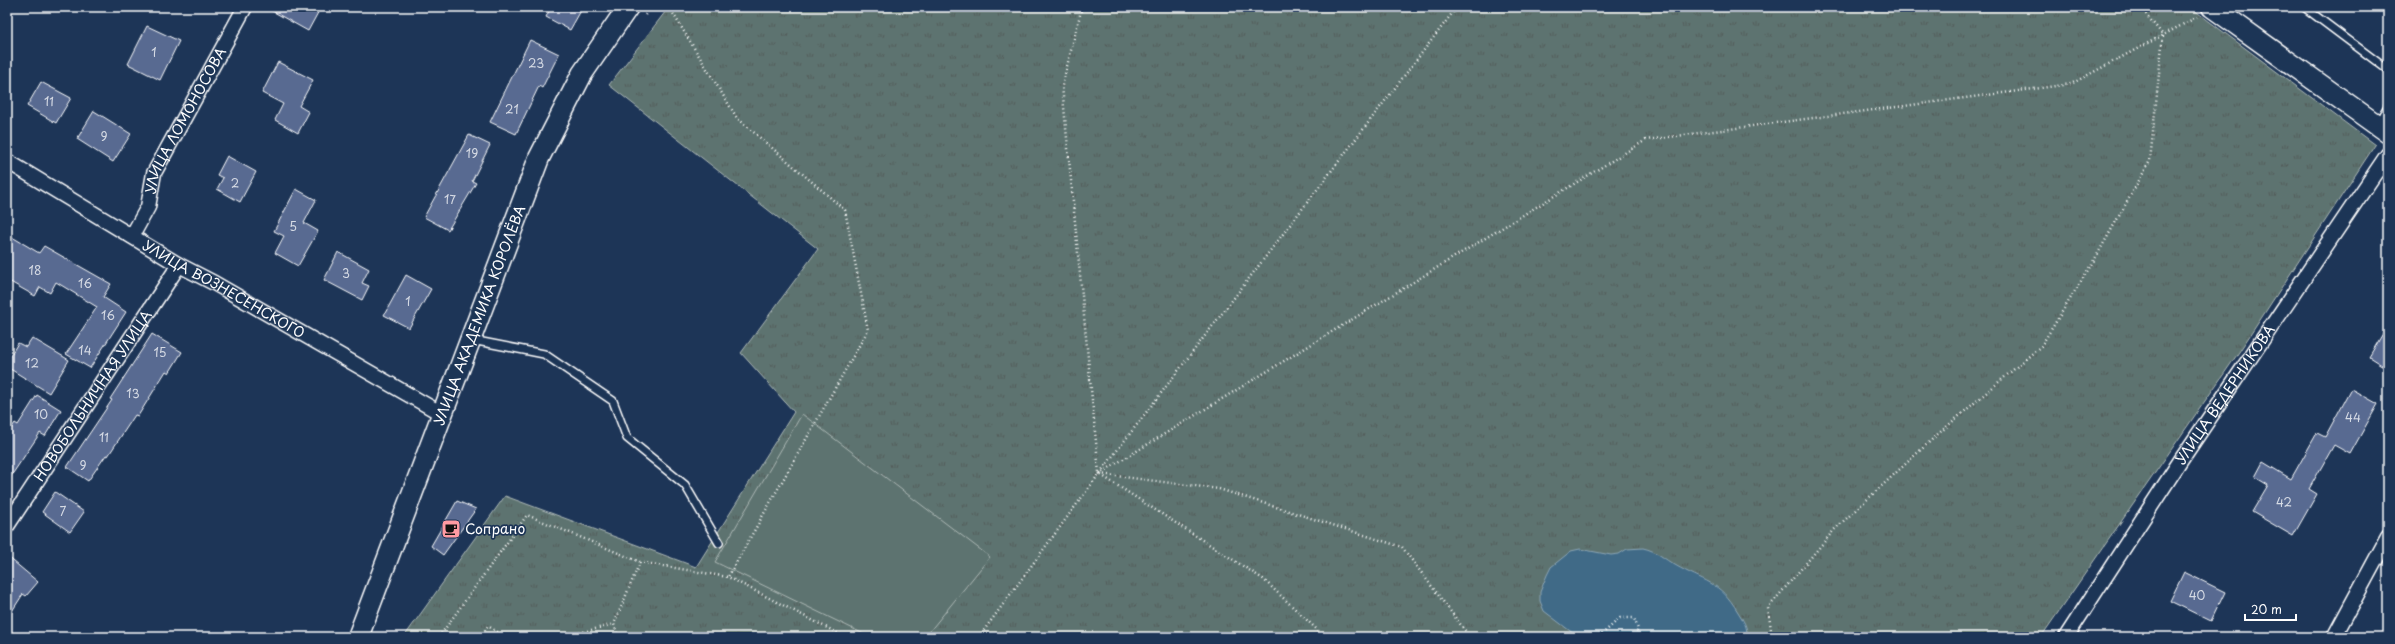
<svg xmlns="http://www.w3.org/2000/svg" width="2395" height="644" viewBox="0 0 2395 644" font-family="'Playpen Sans',sans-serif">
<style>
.park{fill:url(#park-tufts);stroke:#aeb9b7}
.garden{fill:#5d736f;stroke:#aeb9b7}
.water{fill:#406b87;stroke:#8ca6b7}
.building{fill:#586a91;stroke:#fff}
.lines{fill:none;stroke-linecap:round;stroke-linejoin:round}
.lane-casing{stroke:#fff;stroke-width:10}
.street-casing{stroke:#fff;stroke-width:17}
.secondary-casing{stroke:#fff;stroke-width:23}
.path{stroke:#fff;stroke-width:2.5;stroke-dasharray:1 3;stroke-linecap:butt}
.lane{stroke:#1d3557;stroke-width:7}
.street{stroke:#1d3557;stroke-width:14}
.secondary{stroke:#1d3557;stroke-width:20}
.labels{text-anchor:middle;stroke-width:3.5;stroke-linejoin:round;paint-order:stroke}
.number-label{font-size:12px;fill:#d5dae4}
.street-label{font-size:14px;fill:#fff;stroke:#1d3557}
.poi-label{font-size:14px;fill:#fff;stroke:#1d3557;text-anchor:start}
</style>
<defs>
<pattern id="park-tufts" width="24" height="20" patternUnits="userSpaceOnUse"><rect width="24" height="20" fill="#5d736f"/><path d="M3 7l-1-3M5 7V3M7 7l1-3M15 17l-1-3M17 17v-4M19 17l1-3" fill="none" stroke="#535c5a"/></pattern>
</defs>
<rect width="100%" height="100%" fill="#1d3557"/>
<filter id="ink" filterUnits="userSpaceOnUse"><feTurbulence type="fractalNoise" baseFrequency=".025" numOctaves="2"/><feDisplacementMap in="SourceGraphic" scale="8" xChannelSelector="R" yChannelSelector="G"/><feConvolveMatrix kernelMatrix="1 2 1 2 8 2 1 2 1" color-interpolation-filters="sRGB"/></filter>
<g filter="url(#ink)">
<!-- park -->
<path class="park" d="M669 7H2190L2375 145 2239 352 2041 637H404L505 496 696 567 794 412 741 353 818 249 609 85Z"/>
<!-- garden -->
<path class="garden" d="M802 414 990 557 925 637H870L715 562Z"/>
<!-- water -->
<path class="water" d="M1643 548C1657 551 1664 559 1675 565 1704 582 1719 580 1738 612 1743 620 1748 627 1747 637H1578L1544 611 1540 601V592L1547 575 1551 567 1571 551 1580 549 1611 555 1619 554 1627 549Z"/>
<!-- building -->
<g class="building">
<path d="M265 7H321L308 31Z"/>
<path d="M551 7H583L570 30 546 17Z"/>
<path d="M147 26 179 41 160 80 128 64Z"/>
<path d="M530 40 559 54 542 88 539 86 516 134 490 122Z"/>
<path d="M278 62 313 80 299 106 309 112 298 133 275 120 283 104 262 93Z"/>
<path d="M41 82 71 98 56 123 27 106Z"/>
<path d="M94 111 131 134 113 162 77 139Z"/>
<path d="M469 135 490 145 472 181 476 183 448 230 424 217Z"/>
<path d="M227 156 256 172 240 202 217 189 223 178 217 175Z"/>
<path d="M296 189 316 200 304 223 318 231 298 266 275 253 284 236 274 231Z"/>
<path d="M7 234 39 253 44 246 111 284 103 297 126 312 90 368 66 354 97 307 56 282 50 293 40 287 35 296 7 280Z"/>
<path d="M338 252 369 269 362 283 369 286 362 300 324 280Z"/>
<path d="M406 275 431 289 409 328 384 315Z"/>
<path d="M2388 325V369L2369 357Z"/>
<path d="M152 334 182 352 169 373 166 371 138 416 135 415 108 456 106 455 88 481 67 467 112 400 110 399Z"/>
<path d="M32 338 69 360 49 393 7 367V361L18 343 26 347Z"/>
<path d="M2351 389 2378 404 2350 454 2334 445 2309 489 2317 494 2293 536 2252 512 2268 485 2255 477 2263 462 2291 479 2317 433 2325 437Z"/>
<path d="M37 395 61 410 45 436 40 433 7 482V434L15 423 18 425Z"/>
<path d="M55 492 84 512 70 532 42 512Z"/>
<path d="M457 501 476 509 443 555 431 546Z"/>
<path d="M7 556 38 582 26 596 23 594 7 619Z"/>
<path d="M2184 572 2225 592 2211 621 2170 601Z"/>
</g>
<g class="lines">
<defs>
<g id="lane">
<path d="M2304 7 2388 70"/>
<path d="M2377 125 2388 106"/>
<path d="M472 340 544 354 613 401 627 438 685 485 719 543"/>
</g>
<g id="street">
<path id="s1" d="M7 161 179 265 214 283 442 414"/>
<path id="s2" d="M132 236 148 207 154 173 245 7"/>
<path id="s3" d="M7 526 179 265"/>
<path id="s4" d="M2066 637 2181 460 2388 154"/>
<path d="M2334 637 2388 537"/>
</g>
<g id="secondary">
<path d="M2212 7 2388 133"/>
<path id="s5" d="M358 637 539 158 582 74 628 7"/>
</g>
</defs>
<!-- lane casing -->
<use href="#lane" class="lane-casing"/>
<!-- street casing -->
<use href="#street" class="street-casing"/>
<!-- secondary casing -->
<use href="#secondary" class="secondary-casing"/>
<!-- path -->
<g class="path">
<path d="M669 7 737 118 845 210 868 330 728 577"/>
<path d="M1082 7 1062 86 1099 473"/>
<path d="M645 15 651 7"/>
<path d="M1099 474 1646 140 2071 84 2197 17"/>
<path d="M1100 474 1219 489 1402 547 1470 637"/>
<path d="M1101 475 1263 579 1325 637"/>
<path d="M439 637 527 515 640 562 728 577 845 637"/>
<path d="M480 637 488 626 505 637"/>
<path d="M564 637 614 624"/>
<path d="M618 637 614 624 640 562"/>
<path d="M979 637 1099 474 1457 7"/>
<path d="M1599 637 1620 618H1634L1638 629 1635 637"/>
<path d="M1772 637 1768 608 1835 529 1938 434 2041 346 2096 257 2150 161 2163 35 2140 7"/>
</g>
<!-- lane -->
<use href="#lane" class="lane"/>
<!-- street -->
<use href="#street" class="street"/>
<!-- secondary -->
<use href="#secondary" class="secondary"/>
</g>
</g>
<!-- icons -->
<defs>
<symbol id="cafe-square" viewBox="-11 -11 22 22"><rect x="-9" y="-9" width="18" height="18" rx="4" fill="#ff9aa2" stroke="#1d3557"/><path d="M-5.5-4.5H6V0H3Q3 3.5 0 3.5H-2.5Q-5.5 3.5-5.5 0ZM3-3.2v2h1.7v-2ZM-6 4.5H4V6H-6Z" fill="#111"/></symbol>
</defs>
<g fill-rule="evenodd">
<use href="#cafe-square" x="440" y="518" width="22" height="22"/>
</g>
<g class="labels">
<!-- number labels -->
<g class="number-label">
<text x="154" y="57">1</text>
<text x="536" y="68">23</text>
<text x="49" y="106">11</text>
<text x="512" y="114">21</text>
<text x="104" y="141">9</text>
<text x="472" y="158">19</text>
<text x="235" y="188">2</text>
<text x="450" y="204">17</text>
<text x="293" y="231">5</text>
<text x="35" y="275">18</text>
<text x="346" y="278">3</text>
<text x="85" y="288">16</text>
<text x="408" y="306">1</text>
<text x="108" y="320">16</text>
<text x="85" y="355">14</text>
<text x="160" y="357">15</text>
<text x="32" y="368">12</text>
<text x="133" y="398">13</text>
<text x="41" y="419">10</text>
<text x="2353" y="422">44</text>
<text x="104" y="442">11</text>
<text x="83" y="470">9</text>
<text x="2284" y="507">42</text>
<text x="63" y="516">7</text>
<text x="2197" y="600">40</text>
</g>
<!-- street labels -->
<g class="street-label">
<text dy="5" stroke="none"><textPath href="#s2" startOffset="128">УЛИЦА ЛОМОНОСОВА</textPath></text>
<text dy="5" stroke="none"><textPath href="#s1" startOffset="252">УЛИЦА ВОЗНЕСЕНСКОГО</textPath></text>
<text dy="5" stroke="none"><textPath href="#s5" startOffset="344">УЛИЦА АКАДЕМИКА КОРОЛЁВА</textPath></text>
<text dy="5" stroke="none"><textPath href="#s4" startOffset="290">УЛИЦА ВЕДЕРНИКОВА</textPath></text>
<text dy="5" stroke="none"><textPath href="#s3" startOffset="156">НОВОБОЛЬНИЧНАЯ УЛИЦА</textPath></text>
</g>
<!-- poi labels -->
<g class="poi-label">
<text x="465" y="534">Сопрано</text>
</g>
</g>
<!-- margin -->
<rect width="2395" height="644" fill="none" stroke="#1d3557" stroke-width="24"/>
<rect x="12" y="12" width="2371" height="620" fill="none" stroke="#fff" stroke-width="1.5" filter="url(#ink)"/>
<!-- scale -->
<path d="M2245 614v6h51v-6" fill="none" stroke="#ffffff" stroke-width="2"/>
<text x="2251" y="614" font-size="12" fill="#ffffff" stroke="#1d3557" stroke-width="3" paint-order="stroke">20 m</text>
</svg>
